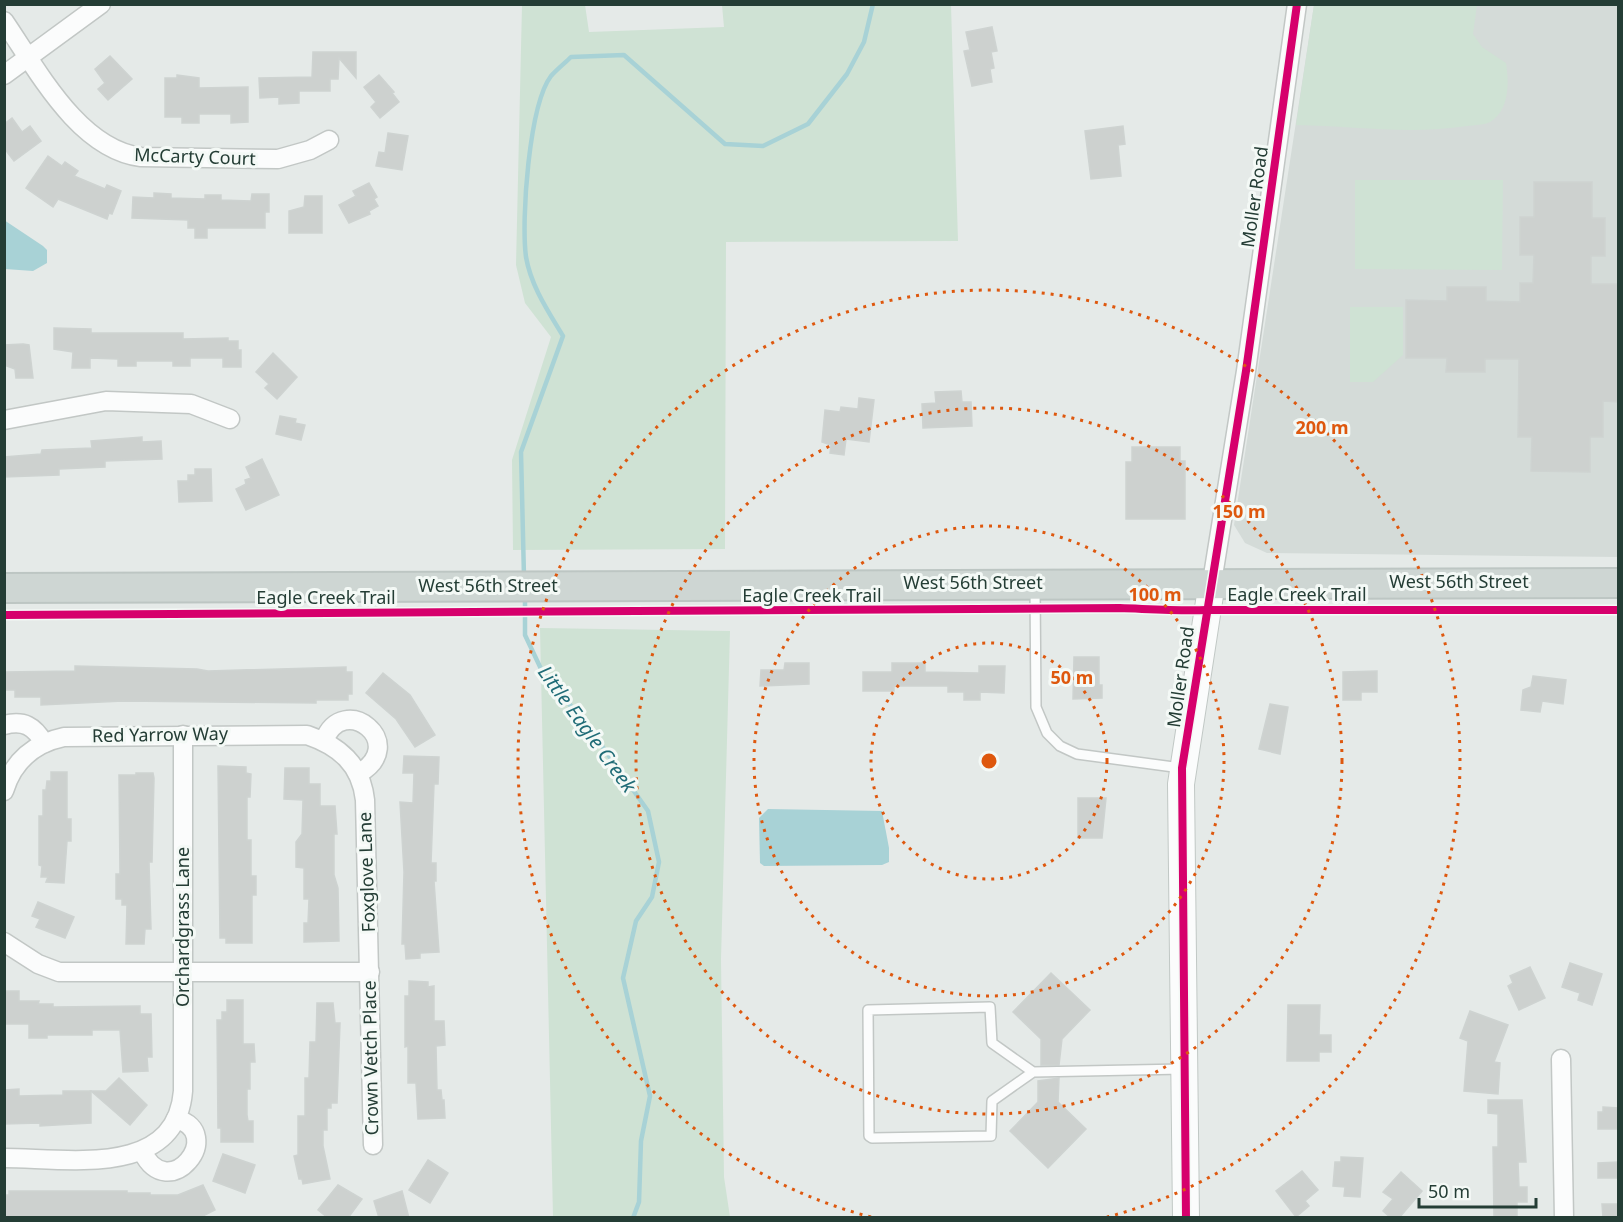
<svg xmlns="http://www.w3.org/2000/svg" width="1623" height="1222" viewBox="0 0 1623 1222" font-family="'Noto Sans',sans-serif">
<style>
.built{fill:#d4dbd8}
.green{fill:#cfe2d4}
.water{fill:#a8d2d6}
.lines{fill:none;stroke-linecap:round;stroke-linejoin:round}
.stream{stroke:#a8d2d6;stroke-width:4.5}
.building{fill:#cdd1cf;stroke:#ced3d1;stroke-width:1.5}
.lane-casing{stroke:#c2c7c5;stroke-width:12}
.street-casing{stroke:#c2c7c5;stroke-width:21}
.secondary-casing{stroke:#c1c8c5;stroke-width:28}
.primary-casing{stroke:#bdc6c3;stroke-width:32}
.lane{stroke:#fbfcfc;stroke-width:9}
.street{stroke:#fbfcfc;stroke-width:18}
.secondary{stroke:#fbfcfc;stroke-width:26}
.primary{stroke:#ced6d3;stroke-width:28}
.cycleway-casing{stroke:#f4f9f6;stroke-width:11}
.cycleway{stroke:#d6006c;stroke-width:8}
.ring{fill:none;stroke:#de580e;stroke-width:3;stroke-dasharray:3 6}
.labels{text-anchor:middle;stroke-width:6;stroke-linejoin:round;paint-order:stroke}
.street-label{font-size:18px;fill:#243d35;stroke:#f4f9f6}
.water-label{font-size:20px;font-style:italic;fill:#206c77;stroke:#f4f9f6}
.centre{fill:#de580e;stroke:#f4f9f6;stroke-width:3}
.ring-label{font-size:18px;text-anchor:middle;font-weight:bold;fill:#de580e;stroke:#f4f9f6;stroke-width:6;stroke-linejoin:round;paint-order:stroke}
</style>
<rect width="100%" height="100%" fill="#e5eae8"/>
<!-- built -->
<path class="built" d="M1314 5H1618V557L1267 553 1245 543 1234 525Z"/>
<!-- green -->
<g class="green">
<path d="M522 5H585L589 32 724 27 722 5H951L958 241 726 242 725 549 513 550 512 460 551 337 525 303 516 265Z"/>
<path d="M1314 5H1477L1473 34 1482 47 1506 63C1509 82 1510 110 1490 122 1485 125 1474 125 1467 126 1410 135 1353 126 1296 125Z"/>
<path d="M1355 180H1503L1502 270 1355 269Z"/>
<path d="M1350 307H1403V355L1373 382H1350Z"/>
<path d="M540 628 730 631 721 959 724 1177 730 1217H553Z"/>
</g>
<!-- water -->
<g class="water">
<path d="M4 220 43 246 47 250V263L33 271 5 269Z"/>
<path d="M768 809 882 811 889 848V862L882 865 764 866 760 863 759 818Z"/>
</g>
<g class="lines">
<!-- stream -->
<g class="stream">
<path d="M524 577 521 452 563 336C548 311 531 286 526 257 521 220 529 105 551 76 557 69 565 63 571 57L624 55 725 144 763 146 808 124 847 74 864 42 873 4"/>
<path d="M525 595V635L542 671 590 729 648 811 659 862 652 897 636 921 623 978 650 1096 641 1141 639 1202 633 1218"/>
</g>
</g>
<!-- building -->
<g class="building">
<path d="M992 27 997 51 991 52 994 68 990 69 992 82 972 86 964 51 970 50 966 32Z"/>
<path d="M313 52H356V78L339 58 338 79H330V91H299V103L279 104V97L260 98 259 78 312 77Z"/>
<path d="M110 56 132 79 108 100 98 89 105 83 95 69Z"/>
<path d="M177 75 199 78V88L248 87V122L231 123V114H199V123H182V117H165V78H177Z"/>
<path d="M379 75 394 92 392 93 399 102 380 118 371 107 376 102 364 87Z"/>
<path d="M12 118 22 132 30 126 41 141 14 161 4 148V124Z"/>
<path d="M1123 126 1125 144 1118 145 1121 176 1091 179 1085 131Z"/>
<path d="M388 133 408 136 402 170 376 166 379 152 385 153Z"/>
<path d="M48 156 62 166 65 162 78 171 74 176 105 189 107 185 121 191 112 214 109 213 107 219 58 199 53 207 26 188Z"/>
<path d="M1534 182H1592V218H1605V256H1591V284H1618V402L1603 401V437H1590V472L1531 471 1532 437H1518L1519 359H1485V372H1446L1447 358H1406V300L1447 301V287H1486V301L1520 302V283H1533L1534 255H1520V217H1534Z"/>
<path d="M369 183 377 197 374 199 378 206 369 211 370 214 349 223 339 205 356 196 353 191Z"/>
<path d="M154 193 171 194V198L205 199V195H221V200L251 201 252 194H269V212H265V228H207V238H195V228H188V220L132 218 133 197 154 198Z"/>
<path d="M305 196H322V233H289V211L304 207Z"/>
<path d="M54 328 91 329V333H183V339L228 338V341H238V350H241V367H223V358H190V366H173V361H136V366H118V359L90 358V368H72L73 352 54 349Z"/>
<path d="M23 344 29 345 33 378H16L15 369 4 365V345Z"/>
<path d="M273 353 297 377 277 399 265 388 269 384 256 372Z"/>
<path d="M961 391 962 402H971L972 426 923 428 922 404 936 403 935 392Z"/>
<path d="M859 398 874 400 869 442 846 439 844 455 830 453 831 445 822 442 825 410 840 412 841 407 858 409Z"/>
<path d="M280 416 296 419 295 423 305 425 301 440 276 434Z"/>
<path d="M142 437V442L161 441 162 459 105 461V467L59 469V475L4 477V457L41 454 42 450 92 448 91 441Z"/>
<path d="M1132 447H1180V461H1185V519H1126V462H1132Z"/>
<path d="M262 459 279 495 246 510 236 489 246 484 245 480 251 478 246 467Z"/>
<path d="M195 469H211L212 501 179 502 178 481H188V475H195Z"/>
<path d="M1074 657H1099V685H1102V698L1073 699Z"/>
<path d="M785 663H809V684L760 686 761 670H784Z"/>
<path d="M892 663H925V672L979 673V666H1005L1004 693 980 692V700H964V692H948V686H894V691H863V672H892Z"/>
<path d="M75 666 197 669 208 671 346 667V672H352V694H348V700H316V703L123 701 41 705V697H15V690H4V672L75 671Z"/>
<path d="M1377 671V692H1361V700H1343V672Z"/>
<path d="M383 673 410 695 435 735 415 747 396 719 366 693Z"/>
<path d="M1533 676 1566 680 1563 704 1542 701 1540 712 1521 710 1523 690 1531 687Z"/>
<path d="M1270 704 1288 707 1280 754 1259 749Z"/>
<path d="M404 756 439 757 438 784H434L431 863H436V881H434L439 952 420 953V958L406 959 405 944H402L404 872 400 802 413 803 414 773H403Z"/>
<path d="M218 766 246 767V773L251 774 250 797H247V840H251V876H256V895H252V943H226V938H220Z"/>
<path d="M285 768H309V784H320V806H335L337 834H334V875L338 888 339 941 304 942V923H308L309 899H304V868L296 867V842L302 834 303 800 284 799Z"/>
<path d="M51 772H67V819H71V841H67L64 883 46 882 48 877H41L42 866 39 865V816H43V790H46L47 781H51Z"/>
<path d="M136 773H153L154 778 152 862H149L151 929H145L144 944H126L127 905H122V899H116V874H120L119 775H136Z"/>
<path d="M1078 798H1106L1102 838H1078Z"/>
<path d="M38 902 74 917 65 938 36 927 40 919 32 916Z"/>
<path d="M1570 963 1602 974 1592 1005 1578 1000 1580 993 1562 987Z"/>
<path d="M1530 967 1545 998 1519 1010 1508 986 1513 983 1510 976Z"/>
<path d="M1051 973 1090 1010 1062 1039 1059 1065H1041V1039L1013 1012Z"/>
<path d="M409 981 428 982V987L434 986V1021H444L445 1045 436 1046 437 1090H441L442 1100H444L445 1118 418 1119 416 1083H408V1046L405 1047V996H409Z"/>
<path d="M4 991H19V1001H39L38 1004H53V1007L140 1006V1014H151L152 1057H147L148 1071 123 1072 120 1030H92V1035H47V1038H29V1024H4Z"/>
<path d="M227 1000H243V1044H254L255 1062H250V1089H247V1115L248 1121H253V1142H221V1128H218L217 1020H222V1012H227Z"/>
<path d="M317 1003H333L335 1023H340L337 1103H331V1108H327V1130H323V1146L330 1179 303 1184 302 1179H299L294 1156 298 1155V1116H305V1078H309L310 1042H316Z"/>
<path d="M1288 1005H1320L1319 1035H1331V1052H1319V1061H1287Z"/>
<path d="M1470 1011 1508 1025 1494 1062 1500 1063 1498 1094 1464 1091 1468 1041 1460 1038Z"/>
<path d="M119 1078 147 1105 130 1125 91 1091H106Z"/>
<path d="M1059 1078 1058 1102 1086 1129 1048 1168 1010 1131 1038 1102V1081Z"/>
<path d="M19 1089V1096L63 1095V1091H91V1123L40 1126V1123L4 1124V1090Z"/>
<path d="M1488 1100H1522L1526 1162H1518L1519 1187H1527V1202H1517V1218H1494L1493 1147H1498V1114L1488 1113Z"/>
<path d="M1603 1107 1618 1108V1129H1598V1112H1603Z"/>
<path d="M223 1154 255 1165 245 1193 213 1181Z"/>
<path d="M1341 1157 1363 1158 1360 1197 1344 1196 1345 1187 1333 1186 1335 1162H1341Z"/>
<path d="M428 1160 448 1173 430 1203 409 1190Z"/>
<path d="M1618 1162V1178H1598V1163Z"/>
<path d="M1302 1171 1318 1190 1305 1201 1309 1206 1296 1217 1276 1191Z"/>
<path d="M1401 1172 1422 1191 1399 1218H1391L1383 1211 1393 1199 1383 1192Z"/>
<path d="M203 1185 215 1210 199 1218H4V1195H9V1191H127V1193H150V1195H178Z"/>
<path d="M338 1185 362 1199 348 1218H328L318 1210Z"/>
<path d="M402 1191 409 1218H379L374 1201Z"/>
<path d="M1602 1204H1618V1218H1603Z"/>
</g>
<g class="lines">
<defs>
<g id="lane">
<path d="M1035 588 1036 707 1047 733 1060 746 1077 754 1181 768"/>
<path d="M1033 1072 992 1043 990 1007 868 1010 869 1136 872 1138 991 1136 992 1101 1033 1072 1183 1069"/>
</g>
<g id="street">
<path d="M4 21C37 69 78 149 141 157L278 159 310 150 329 140"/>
<path d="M4 75 101 4"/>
<path d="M4 420 106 401 191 404 230 419"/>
<path d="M1212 582 1246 371 1297 4"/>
<path d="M4 725C24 720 34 726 44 743"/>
<path d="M324 741C343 690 411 744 358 774"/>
<path d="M4 791C13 761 35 743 64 737L307 735C339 746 361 764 365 800L373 1145"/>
<path d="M4 942 38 964 59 972H370"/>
<path d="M1561 1059 1564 1218"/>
<path d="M142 1151C169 1207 227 1132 176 1119"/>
<path d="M4 1158C66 1158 176 1179 183 1091V735"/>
</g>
<path id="secondary" d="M1186 1218 1181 784 1212 582"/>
<path id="primary" d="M4 588 1618 583"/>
</defs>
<!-- lane casing -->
<use href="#lane" class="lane-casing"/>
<!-- street casing -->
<use href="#street" class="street-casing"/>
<!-- secondary casing -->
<use href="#secondary" class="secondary-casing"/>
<!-- primary casing -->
<use href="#primary" class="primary-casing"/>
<!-- lane -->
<use href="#lane" class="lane"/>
<!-- street -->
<use href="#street" class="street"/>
<!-- secondary -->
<use href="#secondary" class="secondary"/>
<!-- primary -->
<use href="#primary" class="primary"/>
<defs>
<g id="cycleway">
<path d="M4 615 1120 608C1149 609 1177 611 1206 610H1618"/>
<path d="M1186 1218 1182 768 1246 371 1297 4"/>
</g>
</defs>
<!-- cycleway casing -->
<use href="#cycleway" class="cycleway-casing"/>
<!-- cycleway -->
<use href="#cycleway" class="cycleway"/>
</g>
<!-- distance rings -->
<g class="ring">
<circle cx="989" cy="761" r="118"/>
<circle cx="989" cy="761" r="235"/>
<circle cx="989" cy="761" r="353"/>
<path d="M871 1217A471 471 0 1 1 1107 1217"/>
</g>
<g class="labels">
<!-- street labels -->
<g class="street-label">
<text transform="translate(195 157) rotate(2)" y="6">McCarty Court</text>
<text transform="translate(1255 197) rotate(-82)" y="6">Moller Road</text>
<text x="1459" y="588">West 56th Street</text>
<text x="973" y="589">West 56th Street</text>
<text x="488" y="592">West 56th Street</text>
<text x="1297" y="601">Eagle Creek Trail</text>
<text x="812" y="602">Eagle Creek Trail</text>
<text x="326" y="604">Eagle Creek Trail</text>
<text transform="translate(1181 677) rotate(-82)" y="6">Moller Road</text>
<text transform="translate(160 735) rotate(-1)" y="6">Red Yarrow Way</text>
<text transform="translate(367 872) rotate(-92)" y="6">Foxglove Lane</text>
<text transform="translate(183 927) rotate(-90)" y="6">Orchardgrass Lane</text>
<text transform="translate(371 1058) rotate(-91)" y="6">Crown Vetch Place</text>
</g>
<!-- water labels -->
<g class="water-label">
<text transform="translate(587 729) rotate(54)" y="7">Little Eagle Creek</text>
</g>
</g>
<circle cx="989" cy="761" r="9" class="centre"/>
<g class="ring-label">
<text x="1322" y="434">200 m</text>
<text x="1239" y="518">150 m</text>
<text x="1155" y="601">100 m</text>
<text x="1072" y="684">50 m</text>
</g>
<!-- border -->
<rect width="1623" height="1222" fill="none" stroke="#243d35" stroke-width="12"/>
<!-- scale -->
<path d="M1419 1198v9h117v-9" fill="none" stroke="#243d35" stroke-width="3"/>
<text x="1428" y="1198" font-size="18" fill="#243d35" stroke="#f4f9f6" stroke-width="4.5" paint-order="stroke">50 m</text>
</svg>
